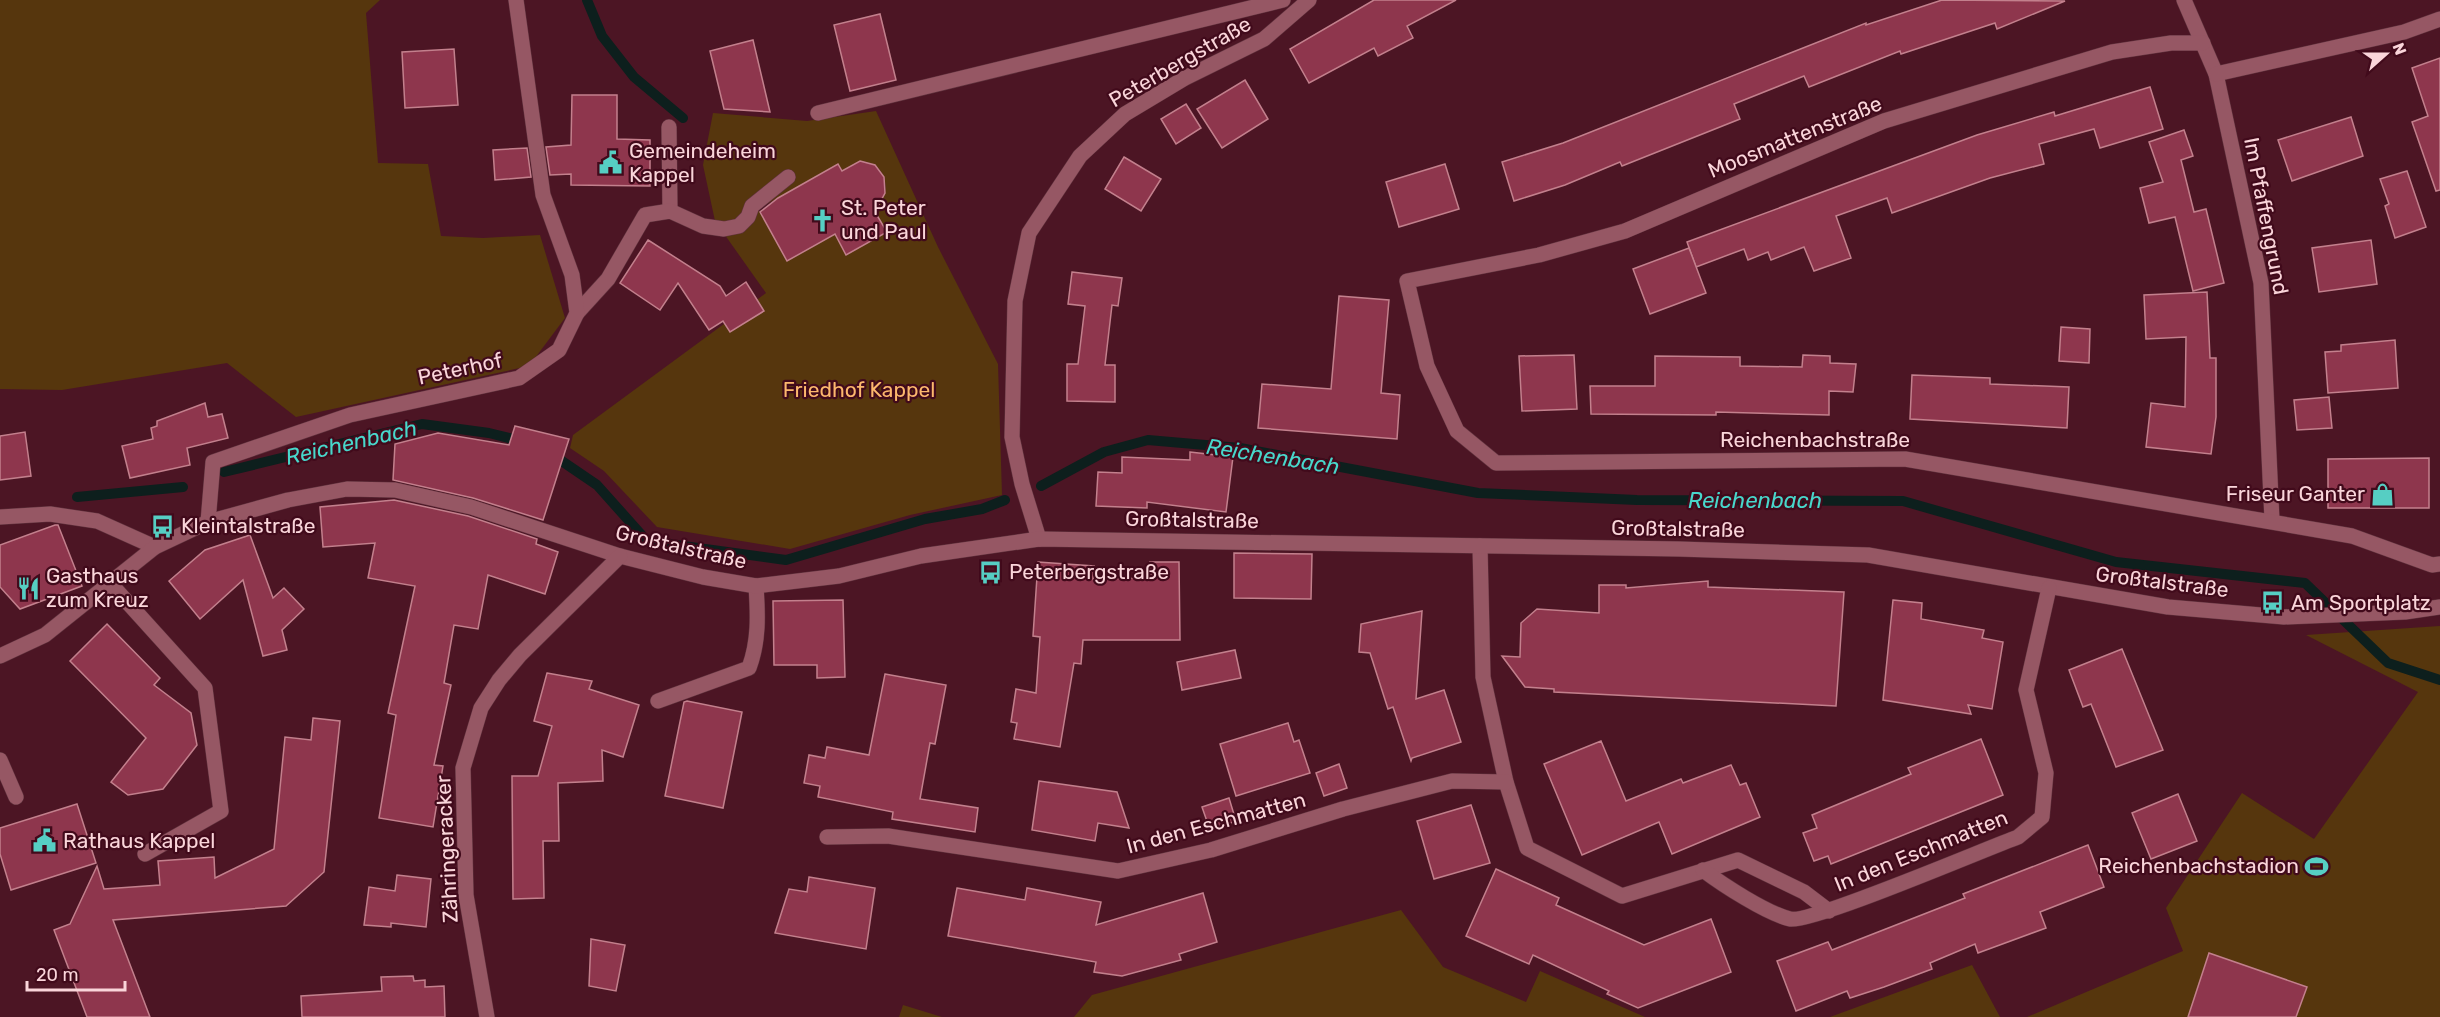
<svg xmlns="http://www.w3.org/2000/svg" width="2440" height="1017" viewBox="0 0 2440 1017" font-family="Rubik,sans-serif">
<style>
.green{fill:#56360d;fill-rule:evenodd}
.lines{fill:none;stroke-linecap:round;stroke-linejoin:round}
.stream{stroke:#0d1f1d;stroke-width:10}
.building{fill:#8e364d;stroke:#c3808d;stroke-width:1.5}
.service-casing{stroke:#60333e;stroke-width:16}
.minor-casing{stroke:#60333e;stroke-width:16}
.service{stroke:#965764;stroke-width:15}
.minor{stroke:#965764;stroke-width:15}
.labels{text-anchor:middle;stroke-width:4.5;stroke-linejoin:round;paint-order:stroke}
.street-label{font-size:21px;fill:#fad5da;stroke:#410a1b}
.poi-label{font-size:21px;fill:#fad5da;stroke:#410a1b;text-anchor:start}
.park-label{font-size:21px;fill:#fcb86d;stroke:#410a1b}
.water-label{font-size:22px;font-style:italic;fill:#48d7cb;stroke:#410a1b}
</style>
<rect width="100%" height="100%" fill="#4c1524"/>
<!-- green -->
<g class="green">
<path d="M0 0H380L366 13 378 163 428 164 441 236 483 238 540 235 565 318 529 366 296 417 227 363 62 390 0 389Z"/>
<path d="M876 111 938 247 998 364 1002 495 910 515 790 549 657 527 604 471 570 448 573 435 766 293 715 221 703 165 713 113 807 121ZM860 161C878 162 888 175 885 193L872 205 887 232 846 255 835 234 787 261 758 209 838 164 842 171Z"/>
<path d="M2440 626V1017H2027L2183 951 2166 908 2242 793 2314 839 2418 692 2306 635Z"/>
<path d="M1401 910 1443 967 1526 1002 1540 971 1645 1017H1074L1092 995Z"/>
<path d="M1972 965 2000 1017H1830Z"/>
<path d="M903 1005 942 1017H899Z"/>
</g>
<g class="lines">
<!-- stream -->
<g class="stream">
<path d="M587 0 602 36 634 77 683 118"/>
<path d="M550 453 597 485 647 541 786 560 925 519 982 509 1005 500"/>
<path d="M224 472 422 424 489 433 525 442"/>
<path d="M1041 486 1104 452 1148 440 1240 448 1478 493 1637 500 1903 501 2116 562 2305 583 2388 663 2440 680"/>
<path d="M77 497 183 487"/>
</g>
</g>
<!-- building -->
<g class="building">
<path d="M1374 0H1456L1407 26 1413 38 1378 56 1374 48 1309 83 1290 49Z"/>
<path d="M1942 0 2065 1 1997 29 1995 23 1901 54 1900 51 1809 87 1804 76 1734 104 1740 119 1622 166 1620 162 1565 185 1514 201 1502 162 1563 143 1866 23V25Z"/>
<path d="M880 14 896 80 850 91 834 25Z"/>
<path d="M753 40 770 112 724 109 710 51Z"/>
<path d="M454 49 458 105 405 108 402 52Z"/>
<path d="M2440 58V190L2436 191 2412 122 2428 116 2412 68Z"/>
<path d="M1245 80 1268 119 1222 148 1197 109Z"/>
<path d="M2150 87 2163 129 2100 148 2094 129 2039 144 2044 164 1990 178 1892 213 1887 198 1836 216 1851 258 1814 271 1804 247 1771 260 1768 252 1748 260 1744 249 1696 267 1687 242 1977 135 2054 112 2055 116Z"/>
<path d="M572 95H617V139L650 140V186L571 185V174L550 175 546 147 571 145Z"/>
<path d="M1186 104 1201 128 1176 144 1161 119Z"/>
<path d="M2351 117 2363 156 2292 181 2278 140Z"/>
<path d="M2184 130 2193 156 2181 160 2194 212 2206 209 2224 283 2193 291 2175 217 2149 223 2140 188 2163 182 2149 142Z"/>
<path d="M527 148 531 177 495 180 493 150Z"/>
<path d="M1124 157 1161 179 1141 211 1105 189Z"/>
<path d="M860 161 875 165 884 177 885 193 875 212 887 232 846 255 835 234 787 261 760 212 778 198 838 164 842 171Z"/>
<path d="M1445 164 1459 209 1399 227 1386 182Z"/>
<path d="M2407 171 2426 227 2395 238 2385 206 2389 204 2380 179Z"/>
<path d="M648 240 720 286 726 296 746 282 764 311 730 332 723 321 709 330 678 283 660 310 620 283Z"/>
<path d="M2371 240 2377 284 2319 292 2312 248Z"/>
<path d="M1689 248 1706 293 1650 314 1633 269Z"/>
<path d="M1072 272 1122 278 1118 306 1112 305 1105 365H1115V402L1067 401V364H1078L1085 306 1068 304Z"/>
<path d="M2207 292 2210 358H2216V417L2211 454 2146 447 2151 403 2185 407 2186 337 2146 339 2144 295Z"/>
<path d="M1339 296 1389 300 1381 393 1400 395 1397 439 1258 428 1262 384 1331 389Z"/>
<path d="M2061 327 2090 329 2089 363 2059 361Z"/>
<path d="M2395 340 2398 388 2328 393 2325 352 2341 351V345Z"/>
<path d="M1574 355 1577 409 1522 411 1519 356Z"/>
<path d="M1803 355 1830 356V363L1856 364 1853 392 1829 391V415L1716 412V415L1591 414 1590 386H1655V356L1740 357V366L1802 367Z"/>
<path d="M1912 375 1990 378V384L2069 387 2067 428 1910 419Z"/>
<path d="M2329 397 2332 428 2297 430 2294 400Z"/>
<path d="M205 403 208 417 222 414 228 438 187 448 190 465 130 478 122 446 153 439 151 428 157 426V421Z"/>
<path d="M515 426 569 439 543 520 473 498 393 480 395 444 438 433 509 445Z"/>
<path d="M25 432 31 476 0 480V436Z"/>
<path d="M1190 452 1233 457 1226 512 1147 502V508L1096 506 1098 472 1122 473V457L1190 460Z"/>
<path d="M2429 458V508H2328V459Z"/>
<path d="M394 500 468 516 537 539 536 544 558 552 545 594 488 575 478 629 454 625 444 683 451 685 434 765 443 766 433 827 379 818 396 715 388 713 415 586 368 578 375 543 323 547 320 507Z"/>
<path d="M55 525H58L82 586 20 609 0 587V545Z"/>
<path d="M250 535 273 598 284 588 304 609 282 630 287 650 263 656 243 580 200 619 169 581 205 550Z"/>
<path d="M1234 553 1312 554 1311 599 1234 598Z"/>
<path d="M1038 562 1094 566 1093 579 1151 578 1150 562H1179L1180 640H1083L1081 664 1074 663 1060 747 1014 739 1017 723 1011 722 1016 689 1036 693 1040 637 1033 636Z"/>
<path d="M1708 581V587L1844 592 1836 706 1554 692V689L1525 687 1502 656 1520 657 1521 623 1537 609 1599 613V585H1626V588Z"/>
<path d="M843 600 845 677 817 678V665H774L773 601Z"/>
<path d="M1893 600 1922 603 1921 619 1984 630 1982 638 2003 642 1992 709 1968 705 1971 714 1883 700Z"/>
<path d="M1422 611 1416 699 1444 690 1461 742 1412 758 1411 761 1393 707 1388 709 1370 653 1359 652 1361 624Z"/>
<path d="M107 624 160 678 154 685 191 713 197 745 163 789 128 795 111 782 146 738 70 661Z"/>
<path d="M2122 649 2163 750 2116 767 2091 704 2083 707 2069 670Z"/>
<path d="M1235 650 1241 678 1182 690 1177 662Z"/>
<path d="M547 673 592 681 589 689 639 705 623 757 602 750 603 781 558 783 559 841H543L544 898 513 899 512 776H538L552 726 534 721Z"/>
<path d="M885 674 946 685 935 744 930 743 920 799 978 808 975 832 892 819 893 812 818 797 820 786 804 783 809 755 825 758 827 747 869 755Z"/>
<path d="M687 701 742 712 723 808 665 796 684 702Z"/>
<path d="M313 718 340 721 324 872 286 906 113 920 150 1017H87L54 930 70 924 97 866 104 889 160 885 158 861 214 857 215 878 274 849 285 737 311 740Z"/>
<path d="M1288 723 1294 742 1299 740 1310 773 1236 796 1220 744Z"/>
<path d="M1981 739 2003 795 1831 864 1828 856 1814 861 1803 833 1817 828 1812 815 1911 774 1908 768Z"/>
<path d="M1601 741 1626 801 1681 779 1683 783 1731 765 1740 785 1746 783 1760 817 1672 854 1659 822 1582 855 1544 764Z"/>
<path d="M1339 764 1347 788 1324 796 1316 773Z"/>
<path d="M1039 781 1117 792 1129 828 1098 823 1095 841 1032 830Z"/>
<path d="M2178 794 2197 841 2151 859 2132 813Z"/>
<path d="M1229 798 1236 821 1210 830 1202 807Z"/>
<path d="M77 804 96 863 11 890 0 854V828Z"/>
<path d="M1471 805 1490 863 1434 879 1417 821Z"/>
<path d="M2088 845 2104 887 2040 912 2046 928 1978 953 1975 944 1930 963 1932 969 1884 987 1850 998 1847 991 1796 1011 1777 961 1828 942 1832 950 1965 898 1963 894Z"/>
<path d="M1496 869 1559 898 1556 905 1644 945 1711 919 1731 972 1638 1008 1607 994 1609 991 1533 955 1529 964 1466 936Z"/>
<path d="M397 875 431 879 426 927 391 923V927L364 925 369 887 395 891Z"/>
<path d="M809 877 875 888 866 949 775 933 789 889 807 892Z"/>
<path d="M957 888 1025 900 1027 888 1101 902 1096 925 1203 893 1217 942 1179 954 1181 960 1122 976 1094 972 1096 962 948 936Z"/>
<path d="M591 939 625 945 616 991 589 986Z"/>
<path d="M2209 953 2307 987 2296 1017H2188Z"/>
<path d="M413 976 414 981 425 980V987L444 986 445 1017H302L301 996 382 991 381 977Z"/>
</g>
<g class="lines">
<defs>
<g id="service">
<path d="M818 113 1283 0"/>
<path d="M669 127 670 211"/>
<path d="M577 313 608 279 645 215 670 211 703 226 724 229 739 226 748 217 752 206 788 177"/>
<path d="M658 701 749 668C759 641 758 615 756 586"/>
<path d="M0 760 16 797"/>
</g>
<g id="minor">
<path d="M2184 0 2216 74 2261 283 2272 520"/>
<path d="M2203 43H2171L2112 52 1884 121 1625 231 1539 255 1407 281 1427 366 1457 431 1496 463 1905 459 2352 536 2432 565 2440 564"/>
<path d="M2216 74 2404 32 2440 19"/>
<path d="M0 517 50 514 97 521 155 547"/>
<path d="M208 522 213 462 350 415 519 378 559 350 577 313 572 275 543 195 516 0"/>
<path d="M1039 539 1022 484 1012 437 1015 301 1029 233 1080 156 1125 114 1185 78 1264 39 1309 0"/>
<path d="M1480 546 1483 677 1506 782 1527 848 1622 896 1738 860 1804 892 1829 911"/>
<path d="M110 583 205 688 221 811 145 854"/>
<path d="M0 656 45 635 155 547 208 522 288 500 347 489 395 490 471 507 620 556 703 577 756 586 839 576 921 556 1039 539 1679 549 1868 555 2168 607 2284 617 2405 612 2440 607"/>
<path d="M827 837 888 836 1118 871 1211 850 1343 809 1452 781 1506 782"/>
<path d="M1703 870C1723 885 1766 913 1790 919 1810 924 1985 849 2018 837L2042 817 2046 773 2026 690 2049 588"/>
<path d="M487 1017 466 895 463 768 481 708 499 680 520 655 620 556"/>
</g>
</defs>
<!-- service casing -->
<use href="#service" class="service-casing"/>
<!-- minor casing -->
<use href="#minor" class="minor-casing"/>
<!-- service -->
<use href="#service" class="service"/>
<!-- minor -->
<use href="#minor" class="minor"/>
</g>
<!-- icons -->
<defs>
<symbol id="civic-bare" viewBox="-9 -9 18 18"><path d="M-.6-6.5H3V-4.5H.6V-3L4-1V1h2V6H-6V1h2V-1L-.6-3ZM-1.2 2.5V6h2.4V2.5Z" fill="#56cec3" stroke="#410a1b" stroke-width="2.5" paint-order="stroke"/></symbol>
<symbol id="church-bare" viewBox="-9 -9 18 18"><path d="M-1.2-6h2.4v3.5h3.3v2.4h-3.3V6h-2.4V-.1h-3.3v-2.4h3.3Z" fill="#56cec3" stroke="#410a1b" stroke-width="2.5" paint-order="stroke"/></symbol>
<symbol id="shop-bare" viewBox="-9 -9 18 18"><path d="M-5-2.5h2.3a2.7 3.5 0 0 1 5.4 0H5L5.5 6h-11ZM-1.5-2.5h3a1.5 2.3 0 0 0-3 0Z" fill="#56cec3" stroke="#410a1b" stroke-width="2.5" paint-order="stroke"/></symbol>
<symbol id="bus-bare" viewBox="-9 -9 18 18"><path d="M-5-6H5V4H4V6H2V4H-2V6H-4V4H-5ZM-3.5-4V0h7V-4ZM-3.5 1.2v1.5H-2V1.2ZM2 1.2v1.5H3.5V1.2Z" fill="#56cec3" stroke="#410a1b" stroke-width="2.5" paint-order="stroke"/></symbol>
<symbol id="restaurant-bare" viewBox="-9 -9 18 18"><path d="M-5-6h1v4h1v-4h1v4h1v-4h1v5L-1.5 .5V6h-2V.5L-5-1ZM5-6V6H3V1.5H1.5Q1.5-4 5-6Z" fill="#56cec3" stroke="#410a1b" stroke-width="2.5" paint-order="stroke"/></symbol>
<symbol id="stadium-bare" viewBox="-9 -9 18 18"><path d="M0-5a6.5 5 0 1 0 0 10a6.5 5 0 1 0 0-10ZM-3.5-1.8h7v3.6h-7Z" fill="#56cec3" stroke="#410a1b" stroke-width="2.5" paint-order="stroke"/></symbol>
</defs>
<g fill-rule="evenodd">
<use href="#civic-bare" x="594" y="146" width="33" height="33"/>
<use href="#church-bare" x="806" y="204" width="33" height="33"/>
<use href="#shop-bare" x="2366" y="478" width="33" height="33"/>
<use href="#bus-bare" x="146" y="510" width="33" height="33"/>
<use href="#bus-bare" x="974" y="556" width="33" height="33"/>
<use href="#restaurant-bare" x="12" y="572" width="33" height="33"/>
<use href="#bus-bare" x="2256" y="586" width="33" height="33"/>
<use href="#civic-bare" x="28" y="824" width="33" height="33"/>
<use href="#stadium-bare" x="2300" y="850" width="33" height="33"/>
</g>
<g class="labels">
<!-- street labels -->
<g class="street-label">
<text transform="translate(1180 62) rotate(-30)" y="7">Peterbergstraße</text>
<text transform="translate(1795 137) rotate(-22)" y="7">Moosmattenstraße</text>
<text transform="translate(2266 216) rotate(79)" y="7">Im Pfaffengrund</text>
<text transform="translate(460 369) rotate(-12)" y="7">Peterhof</text>
<text x="1815" y="447">Reichenbachstraße</text>
<text transform="translate(1192 520) rotate(1)" y="7">Großtalstraße</text>
<text transform="translate(1678 529) rotate(1)" y="7">Großtalstraße</text>
<text transform="translate(681 547) rotate(13)" y="7">Großtalstraße</text>
<text transform="translate(2162 582) rotate(7)" y="7">Großtalstraße</text>
<text transform="translate(1216 823) rotate(-15)" y="7">In den Eschmatten</text>
<text transform="translate(447 849) rotate(-93)" y="7">Zähringeracker</text>
<text transform="translate(1921 851) rotate(-22)" y="7">In den Eschmatten</text>
</g>
<!-- poi labels -->
<g class="poi-label">
<text x="629" y="158">Gemeindeheim<tspan x="629" dy="24">Kappel</tspan></text>
<text x="841" y="215">St. Peter<tspan x="841" dy="24">und Paul</tspan></text>
<text x="2365" y="501" text-anchor="end">Friseur Ganter</text>
<text x="181" y="533">Kleintalstraße</text>
<text x="1009" y="579">Peterbergstraße</text>
<text x="46" y="583">Gasthaus<tspan x="46" dy="24">zum Kreuz</tspan></text>
<text x="2291" y="610">Am Sportplatz</text>
<text x="63" y="848">Rathaus Kappel</text>
<text x="2299" y="873" text-anchor="end">Reichenbachstadion</text>
</g>
<!-- park labels -->
<g class="park-label">
<text x="859" y="397">Friedhof Kappel</text>
</g>
<!-- water labels -->
<g class="water-label">
<text transform="translate(351 442) rotate(-13)" y="8">Reichenbach</text>
<text transform="translate(1273 456) rotate(9)" y="8">Reichenbach</text>
<text x="1755" y="508">Reichenbach</text>
</g>
</g>
<!-- north arrow -->
<g transform="translate(2386 54) rotate(69)" stroke="#410a1b" stroke-width="4.5" paint-order="stroke">
<path d="M0-4.5L10 22L0 15L-10 22Z" fill="#fad5da"/>
<text y="-9" font-size="16" font-weight="bold" text-anchor="middle" fill="#fad5da">N</text>
</g>
<!-- scale -->
<path d="M27 981v9h98v-9" fill="none" stroke="#fad5da" stroke-width="3"/>
<text x="36" y="981" font-size="18" fill="#fad5da" stroke="#410a1b" stroke-width="4.5" paint-order="stroke">20 m</text>
</svg>
